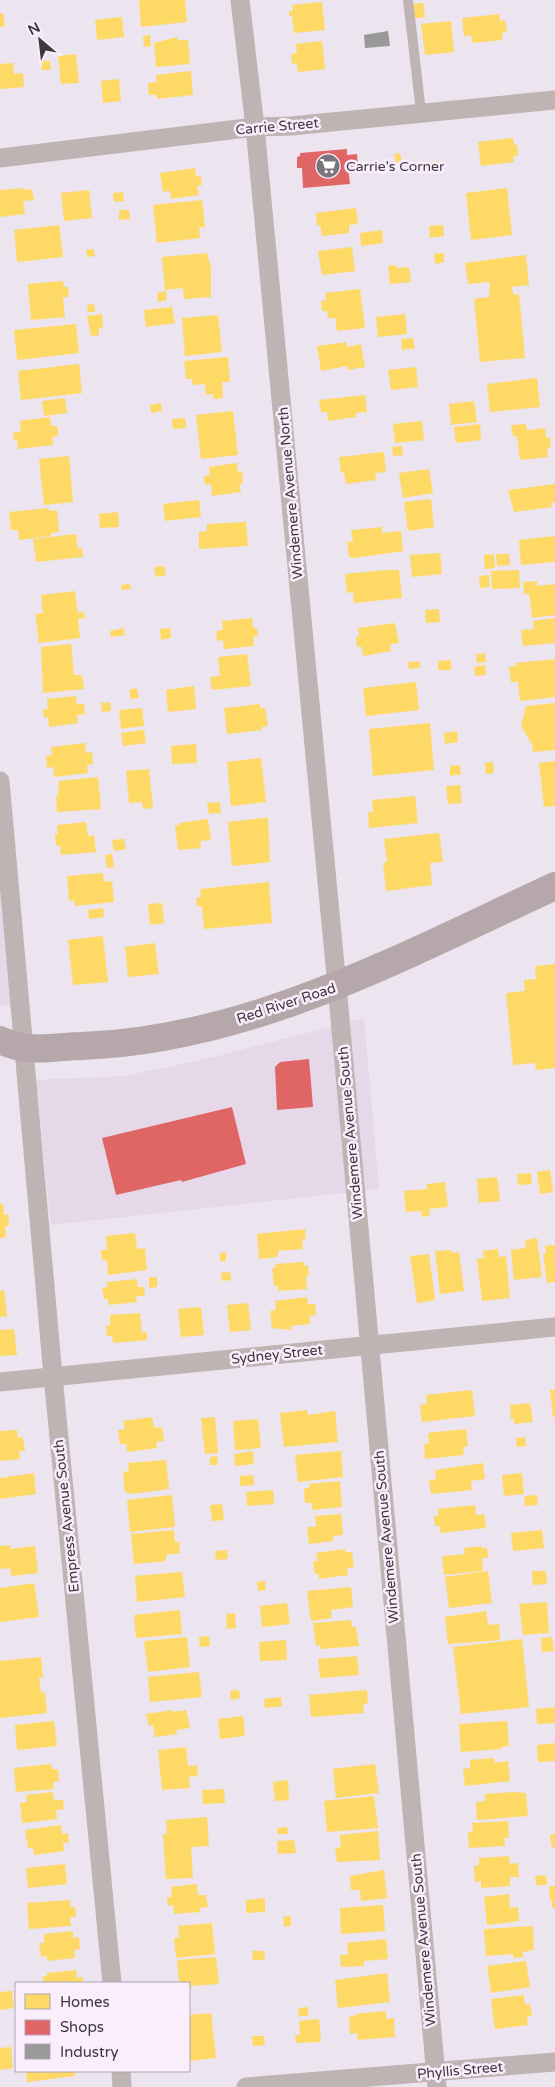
<svg xmlns="http://www.w3.org/2000/svg" width="555" height="2087" viewBox="0 0 555 2087" font-family="'Varela Round',sans-serif">
<style>
.built{fill:#e6d8e9}
.homes{fill:#ffd966}
.shops{fill:#e06666}
.industry{fill:#999}
.lines{fill:none;stroke-linecap:round;stroke-linejoin:round}
.lane{stroke:#bfb3b4;stroke-width:10}
.street{stroke:#bfb3b4;stroke-width:19}
.secondary{stroke:#b6a8aa;stroke-width:28}
.labels{text-anchor:middle;stroke-width:5;stroke-linejoin:round;paint-order:stroke}
.street-label{font-size:14px;fill:#3d373e;stroke:#faeefd}
.poi-label{font-size:14px;fill:#3d373e;stroke:#faeefd;text-anchor:start}
</style>
<rect width="100%" height="100%" fill="#ece4ee"/>
<!-- built -->
<g class="built">
<path d="M0 853 26 1012 0 1005Z"/>
<path d="M364 1018 379 1189 51 1225 36 1080 124 1076 210 1058Z"/>
</g>
<!-- homes -->
<g class="homes">
<path d="M139 0H185L187 22 141 27Z"/>
<path d="M322 2 325 30 294 33 292 16H289V11H293L292 5Z"/>
<path d="M423 3 425 17 411 19 410 4Z"/>
<path d="M0 13H3L5 26 0 27Z"/>
<path d="M499 14 500 21 505 20 507 32 502 33V40L472 43 471 35 464 36 462 18Z"/>
<path d="M122 17 124 37 97 40 95 20Z"/>
<path d="M451 21 454 52 425 55 421 24Z"/>
<path d="M150 35 151 46 144 47 143 36Z"/>
<path d="M177 37 178 40H188L190 64 156 67 154 43Z"/>
<path d="M322 41 325 69 298 72 297 63 292 64 291 54 297 53 296 44Z"/>
<path d="M76 54 79 83 61 84 58 56Z"/>
<path d="M41 61H50L51 70H42Z"/>
<path d="M13 63 14 74 23 73 24 87 0 89V64Z"/>
<path d="M191 71 193 95 157 99V95H149L148 83 157 82 156 75Z"/>
<path d="M119 79 121 101 103 103 101 81Z"/>
<path d="M513 138 514 145 517 144 518 156H513L514 162 481 166 478 142Z"/>
<path d="M400 153 402 162H396L394 154Z"/>
<path d="M439 161 441 172 427 173 426 163Z"/>
<path d="M195 168 196 177 201 176 202 185 197 186 199 195 171 199 170 191 163 192 160 173Z"/>
<path d="M24 188V190L32 189 34 200 23 201 25 214 0 217V190Z"/>
<path d="M507 188 512 235 471 240 466 193Z"/>
<path d="M89 190 92 218 64 221 61 193Z"/>
<path d="M123 192 124 201 114 202 113 193Z"/>
<path d="M202 200 205 227H199L200 238 157 243 153 205Z"/>
<path d="M356 208 358 224 349 225V233L322 236 320 225 317 226 316 213Z"/>
<path d="M119 210H129L130 219 119 220Z"/>
<path d="M59 225 63 257 17 262 14 230Z"/>
<path d="M443 225 444 236 430 238 429 226Z"/>
<path d="M382 230 383 243 361 246 360 233Z"/>
<path d="M352 247 355 271 322 275 318 251Z"/>
<path d="M94 249 95 256 87 257 86 250Z"/>
<path d="M207 253 211 268V297L184 299 183 288 165 290 162 257Z"/>
<path d="M444 253V262L435 264 434 254Z"/>
<path d="M526 255 529 285 511 287 514 295 519 294 525 358 480 362 474 299 489 297 490 282 468 284 465 263Z"/>
<path d="M396 265V268L409 267 411 282 390 284 388 266Z"/>
<path d="M63 281 64 287H68L69 297H63L65 317 31 320 28 284Z"/>
<path d="M360 289 365 328 337 331 335 318H328L327 311H322L321 301 326 300 325 293Z"/>
<path d="M166 291 167 300 158 302 157 293Z"/>
<path d="M94 304 95 312H88L87 305Z"/>
<path d="M172 307 175 323 146 327 144 310Z"/>
<path d="M102 314 103 328H99V335L91 336 87 316Z"/>
<path d="M405 314 407 334 378 337 376 317Z"/>
<path d="M218 315 222 352 185 356 182 318Z"/>
<path d="M76 324 79 353 17 360 14 330Z"/>
<path d="M413 338 415 348 402 350 401 339Z"/>
<path d="M346 342 347 347 361 344 365 367 348 370 347 366 321 371 317 346Z"/>
<path d="M228 357 230 382H222L223 398 213 399V394L206 395 205 384 193 385 192 379H186L184 361Z"/>
<path d="M79 364 82 393 21 400 18 371Z"/>
<path d="M416 367 418 387 391 390 388 370Z"/>
<path d="M537 378 540 407 490 412 487 384Z"/>
<path d="M365 395 367 412 356 413V417L328 421 327 412H321L319 400Z"/>
<path d="M65 398 67 413 44 416 42 401Z"/>
<path d="M474 401 477 422 451 425 449 404Z"/>
<path d="M161 403 162 411 151 413 150 405Z"/>
<path d="M233 411 238 455 201 459 196 415Z"/>
<path d="M50 417 51 426H57L58 436 52 437 53 445 18 449 17 440H14L13 433 21 431 20 421Z"/>
<path d="M185 418 186 428 173 429 172 419Z"/>
<path d="M422 421 424 440 395 443 393 424Z"/>
<path d="M480 424 481 440 456 443 454 427Z"/>
<path d="M526 424 527 430 545 428 546 438 550 437 551 447 547 448 548 457 520 460 517 436H513L511 425Z"/>
<path d="M402 446 403 455 393 456 392 447Z"/>
<path d="M384 452 386 472 375 473 376 480 346 484 344 472 341 473 339 457Z"/>
<path d="M69 456 73 502 44 505 39 459Z"/>
<path d="M237 463 238 472 242 471 243 483 239 484 241 492 212 496 211 484 205 485 204 476 210 475 209 467Z"/>
<path d="M429 469 433 493 403 498 399 473Z"/>
<path d="M555 484V502L551 503 552 507 514 512 508 490Z"/>
<path d="M431 499 434 527 408 531 404 502Z"/>
<path d="M199 500 201 517 165 521 163 504Z"/>
<path d="M49 508V511L57 510 59 532 51 533V536L19 540 18 530H11L9 512Z"/>
<path d="M118 512 119 527 100 528 99 514Z"/>
<path d="M246 522 248 546 199 549V532L207 531V524Z"/>
<path d="M382 527V533L401 531 403 551 354 558 349 557 347 542 353 541 351 530Z"/>
<path d="M76 534 78 549 82 548 83 557 36 562 33 539Z"/>
<path d="M555 536V562L521 565 519 540Z"/>
<path d="M440 553 442 574 412 577 410 555Z"/>
<path d="M494 554 495 568 485 569 484 555Z"/>
<path d="M496 554H509L510 565 497 566Z"/>
<path d="M164 566 166 575 156 577 154 567Z"/>
<path d="M387 570H399L402 598 354 603 353 592 347 593 345 574Z"/>
<path d="M519 570 520 588 492 589 491 571Z"/>
<path d="M489 575 490 587 480 588 479 576Z"/>
<path d="M537 581V586L555 584V615L532 618 529 594H524L523 582Z"/>
<path d="M130 584 131 589 122 590 121 585Z"/>
<path d="M75 591 78 613 84 612 85 618 78 619 80 638 39 643 35 614 43 613 41 595Z"/>
<path d="M439 609 440 622 426 623 425 610Z"/>
<path d="M252 618 253 628H257L258 636 253 637 254 646 224 649 223 640 217 641 216 631 223 630 222 621Z"/>
<path d="M555 618V643L523 646 521 630 534 629 533 621Z"/>
<path d="M395 623 399 643 390 644 391 651 363 656 361 646 357 647 356 637H359L358 628Z"/>
<path d="M124 628 125 635 111 637 110 631Z"/>
<path d="M170 628 171 638 161 640 160 629Z"/>
<path d="M71 644 74 675H82L84 689 43 693 41 647Z"/>
<path d="M485 653 486 662 477 663 476 654Z"/>
<path d="M247 654 251 686 212 690 210 677 220 676 218 657Z"/>
<path d="M555 659V697L520 701 518 682H511L509 667 516 666V663Z"/>
<path d="M451 660V670H438V661Z"/>
<path d="M419 661 420 668 409 669 408 662Z"/>
<path d="M485 665 486 675 475 676 474 667Z"/>
<path d="M416 682 419 710 366 716 363 688Z"/>
<path d="M194 686 196 709 168 712 166 690Z"/>
<path d="M137 688 139 698 131 699 129 690Z"/>
<path d="M76 696 77 704H84L85 714 77 715 78 723 49 727 48 717 44 718 43 709H48L47 699Z"/>
<path d="M110 702 111 711 102 712 101 703Z"/>
<path d="M555 703V750L533 752 532 744 521 726 526 706Z"/>
<path d="M260 704V708H265L268 726 262 727V730L227 734 224 708Z"/>
<path d="M142 708 144 726 121 729 119 710Z"/>
<path d="M430 723 434 770 373 776 369 729Z"/>
<path d="M144 730 146 743 123 746 121 733Z"/>
<path d="M457 731 458 742 445 744 444 733Z"/>
<path d="M85 743 86 753 92 752 93 764 87 765 88 773 54 777 53 767 47 768 46 756 52 755 51 747Z"/>
<path d="M196 744 197 763 172 764 171 746Z"/>
<path d="M261 758 266 802 231 806 227 762Z"/>
<path d="M555 761V806L544 807 539 763Z"/>
<path d="M493 762 494 773 486 774 485 763Z"/>
<path d="M460 765 461 774 450 776V766Z"/>
<path d="M149 769 153 808 143 809 142 802 129 803 126 771Z"/>
<path d="M98 777 101 809 57 812 56 796H58L59 781Z"/>
<path d="M460 785 462 803 448 804 446 786Z"/>
<path d="M415 796 418 823 369 828 368 812H373L372 800Z"/>
<path d="M220 802 221 813 209 814 207 803Z"/>
<path d="M263 818H268L270 862 232 866 228 822Z"/>
<path d="M208 819 211 840 200 841 201 848 178 850 175 826 179 825V823Z"/>
<path d="M86 822 88 836 94 835 96 852 61 855 60 845 56 846 55 834H58L57 825Z"/>
<path d="M439 833 443 862 430 863 432 885 386 891 383 863 387 862 384 839Z"/>
<path d="M124 839 126 849 114 851 112 840Z"/>
<path d="M112 854 114 867 107 868 105 855Z"/>
<path d="M103 873 104 882 112 881 114 902 75 906 74 900 69 901 67 876Z"/>
<path d="M269 882 272 923 204 929 202 906 197 907 196 898 201 897 200 889Z"/>
<path d="M162 903 164 923 150 925 148 904Z"/>
<path d="M103 908 104 917 89 919 88 910Z"/>
<path d="M103 936 108 982 73 985 68 940Z"/>
<path d="M155 943 159 974 128 977 125 947Z"/>
<path d="M555 964V1068L536 1070 535 1063 513 1065 506 993 525 991 524 980 536 979 535 966Z"/>
<path d="M550 1170 553 1192 540 1194 537 1172Z"/>
<path d="M531 1173 532 1184 518 1185 517 1174Z"/>
<path d="M497 1177 500 1201 479 1203 477 1179Z"/>
<path d="M445 1182 448 1207 429 1209 430 1216 422 1217 421 1211 406 1212 404 1191 427 1189V1184Z"/>
<path d="M3 1203 4 1215 8 1214 9 1226H5L6 1237 0 1238V1204Z"/>
<path d="M305 1229 306 1239H302L303 1249 278 1251V1257L259 1259 257 1234Z"/>
<path d="M135 1233 137 1249 145 1248 147 1270 108 1275 107 1260H102L101 1250H107L106 1236Z"/>
<path d="M537 1238 542 1277 514 1280 511 1250 526 1248 525 1240Z"/>
<path d="M555 1245V1282L547 1283 543 1254 546 1253 545 1246Z"/>
<path d="M498 1249 499 1257 506 1256 510 1298 482 1301 477 1259 484 1258 483 1251Z"/>
<path d="M451 1250 452 1253 459 1252 464 1291 440 1294 435 1251Z"/>
<path d="M226 1252V1261H220V1253Z"/>
<path d="M429 1254 435 1300 417 1303 410 1256Z"/>
<path d="M304 1262V1266L308 1265 309 1276H306L307 1289 278 1291V1286H274L272 1268H276L275 1264Z"/>
<path d="M230 1272 231 1280 222 1281 221 1273Z"/>
<path d="M149 1277H157V1287L149 1288Z"/>
<path d="M137 1279 138 1287H144L145 1296H136L137 1302 109 1305 108 1299H104L102 1288 108 1287 107 1282Z"/>
<path d="M4 1290 7 1316 0 1317V1291Z"/>
<path d="M307 1297 308 1304H315L316 1315 310 1316V1324L291 1326V1330L272 1328 270 1311 276 1310 275 1301Z"/>
<path d="M248 1303 251 1330 230 1332 227 1305Z"/>
<path d="M201 1307 204 1335 181 1337 178 1309Z"/>
<path d="M140 1313 142 1333 147 1332V1340L113 1343 112 1336H107L106 1326 110 1325V1315Z"/>
<path d="M14 1329 17 1355 0 1356V1330Z"/>
<path d="M555 1389V1417H553L550 1390Z"/>
<path d="M472 1390 475 1416 422 1422 420 1405 427 1404 426 1395Z"/>
<path d="M530 1403 533 1422 514 1424V1419L511 1420 510 1405Z"/>
<path d="M307 1410 308 1415 335 1411 338 1442 284 1447 280 1413Z"/>
<path d="M152 1417 154 1428 162 1427 164 1441 156 1442 157 1448 127 1452 126 1444H120L118 1430 125 1429 123 1421Z"/>
<path d="M215 1417 218 1453 205 1454 201 1418Z"/>
<path d="M258 1419 261 1448 235 1450 233 1421Z"/>
<path d="M466 1429 468 1446 463 1447 464 1455 425 1459 424 1444 429 1443 428 1433Z"/>
<path d="M17 1430 18 1438 23 1437 25 1451H19L20 1459 0 1461V1431Z"/>
<path d="M525 1437 526 1446 517 1447 516 1438Z"/>
<path d="M253 1451 254 1464 235 1466 234 1454Z"/>
<path d="M341 1451 343 1477 298 1482 295 1455Z"/>
<path d="M217 1456 218 1465H210V1457Z"/>
<path d="M166 1460 169 1489 132 1494 125 1492 123 1472 129 1471 128 1463Z"/>
<path d="M483 1463 485 1479 471 1481 472 1490 431 1494 429 1480 436 1479 435 1470Z"/>
<path d="M34 1473 36 1494 0 1499V1478Z"/>
<path d="M522 1473 524 1494 504 1496 502 1475Z"/>
<path d="M253 1475 254 1485 240 1486V1476Z"/>
<path d="M340 1481 342 1507 312 1510V1503H305L304 1488H309V1484Z"/>
<path d="M273 1490 274 1504 247 1506 246 1492Z"/>
<path d="M172 1495 175 1527 130 1532 127 1500Z"/>
<path d="M537 1495 538 1505 525 1506 524 1496Z"/>
<path d="M222 1504 224 1520 212 1521 210 1505Z"/>
<path d="M475 1505 476 1515 484 1514 486 1528 440 1533V1526H435L434 1516H438V1509Z"/>
<path d="M341 1514 343 1535 333 1536V1541L309 1544 307 1527H316L315 1516Z"/>
<path d="M174 1530 175 1542H179L180 1553 166 1555V1561L134 1564 131 1534Z"/>
<path d="M542 1530 544 1548 513 1551 511 1533Z"/>
<path d="M10 1545V1549L35 1546 38 1573 11 1576 10 1568 0 1569V1546Z"/>
<path d="M482 1546V1548H487L488 1558H482L483 1571 444 1575 442 1556 465 1554 464 1548Z"/>
<path d="M345 1549V1552H352L354 1567 347 1568 348 1575 319 1579V1574H315L313 1561H318L316 1553Z"/>
<path d="M227 1550 228 1559 216 1560 215 1551Z"/>
<path d="M488 1571 492 1603 449 1608 445 1577Z"/>
<path d="M532 1571H546L547 1584 533 1585Z"/>
<path d="M182 1572 185 1597 137 1602 135 1576Z"/>
<path d="M265 1581 266 1590 258 1591 257 1582Z"/>
<path d="M34 1583 39 1617 0 1622V1588Z"/>
<path d="M351 1587 353 1607 331 1610 332 1618 311 1621 307 1591Z"/>
<path d="M547 1602 549 1633 523 1635 519 1604Z"/>
<path d="M287 1603 290 1624 262 1627 260 1606Z"/>
<path d="M180 1610 182 1634 136 1638 134 1615Z"/>
<path d="M486 1611 488 1625 499 1624 500 1640 448 1644 445 1617Z"/>
<path d="M235 1613 236 1628 227 1629 226 1614Z"/>
<path d="M351 1620 352 1627H356L359 1646 321 1649 320 1645 316 1646 313 1623Z"/>
<path d="M209 1636 210 1646 200 1647 199 1637Z"/>
<path d="M187 1637 190 1667 148 1672 144 1641Z"/>
<path d="M552 1637 554 1651 542 1652 541 1638Z"/>
<path d="M522 1639 529 1707 461 1714 453 1647Z"/>
<path d="M286 1640 287 1660 260 1661 259 1642Z"/>
<path d="M357 1656 359 1675 320 1678 318 1659Z"/>
<path d="M41 1657 43 1677H39L41 1693 45 1692 47 1713 0 1718V1661Z"/>
<path d="M199 1672 202 1697 150 1702 148 1677Z"/>
<path d="M239 1690 240 1698 231 1700 230 1691Z"/>
<path d="M367 1690 368 1703 363 1704 364 1713 311 1717 309 1695Z"/>
<path d="M281 1697 282 1706 265 1708 264 1699Z"/>
<path d="M555 1707V1723L537 1724 536 1709Z"/>
<path d="M173 1710V1712L186 1710 190 1728 176 1730 177 1734 155 1737 153 1725 149 1726 146 1714Z"/>
<path d="M243 1716 245 1736 220 1739 218 1719Z"/>
<path d="M54 1721 57 1746 17 1750 15 1725Z"/>
<path d="M507 1721 509 1746 501 1747V1749L461 1752 459 1724Z"/>
<path d="M555 1743V1761L538 1762 537 1745Z"/>
<path d="M186 1747 188 1766 197 1765 198 1776 189 1777 190 1788 162 1790 158 1750Z"/>
<path d="M494 1758 495 1763 508 1761 510 1781 465 1786 463 1769 470 1768V1760Z"/>
<path d="M51 1764 52 1769H58L59 1781 53 1782 54 1789 16 1792 14 1768Z"/>
<path d="M375 1764 379 1793 336 1798 333 1769Z"/>
<path d="M288 1780 289 1800 275 1801 273 1782Z"/>
<path d="M224 1789 225 1803 203 1804 202 1790Z"/>
<path d="M53 1792 54 1800H63L64 1809 56 1810 57 1819 22 1823 20 1803 27 1802 26 1795Z"/>
<path d="M512 1792 526 1793 528 1816 477 1820 476 1802 485 1801V1794Z"/>
<path d="M374 1796 378 1828 327 1832 324 1801Z"/>
<path d="M207 1817 209 1846 191 1847 193 1878 166 1879 163 1834H167L166 1820Z"/>
<path d="M508 1821 509 1838H504L505 1846 469 1848 468 1832H473L472 1823Z"/>
<path d="M61 1825 62 1834 68 1833 69 1843H63L64 1851 34 1855 33 1848H28L25 1830Z"/>
<path d="M287 1827 288 1834H278L277 1828Z"/>
<path d="M378 1831 380 1860 337 1862 335 1848 341 1847 340 1835Z"/>
<path d="M555 1834V1847L552 1848 550 1835Z"/>
<path d="M294 1840 296 1853 278 1854 277 1841Z"/>
<path d="M509 1856 510 1864 518 1863 519 1877H510V1886L481 1888V1881L475 1882 474 1866 479 1865V1858Z"/>
<path d="M65 1864 67 1884 28 1888 26 1868Z"/>
<path d="M384 1870 387 1898 361 1901 360 1890H351L350 1876Z"/>
<path d="M546 1875 547 1885H536L535 1876Z"/>
<path d="M197 1884 198 1895H206L208 1907 200 1908V1912L174 1914 173 1905 168 1906 167 1897H172L171 1887Z"/>
<path d="M549 1886H555V1908H552V1900L550 1901Z"/>
<path d="M509 1894 510 1908 518 1907 519 1921 487 1925 484 1897Z"/>
<path d="M265 1898V1912L246 1913V1900Z"/>
<path d="M70 1900V1907H75L76 1917H70L71 1926 29 1929 27 1903Z"/>
<path d="M383 1905 385 1931 341 1934 340 1908Z"/>
<path d="M291 1916V1926L284 1927 283 1917Z"/>
<path d="M212 1923 215 1954 176 1958 174 1938H179L178 1926Z"/>
<path d="M533 1926 534 1950 523 1952V1957L513 1958V1954L486 1956 484 1929Z"/>
<path d="M73 1931V1938L79 1937 80 1949 74 1950 75 1958 47 1961V1956L41 1957 39 1943H44V1934Z"/>
<path d="M386 1939 388 1959 364 1961V1966L341 1967 340 1955H348L347 1943Z"/>
<path d="M252 1951H264L265 1960H253Z"/>
<path d="M216 1957 219 1984 189 1986V1983H179L177 1960Z"/>
<path d="M526 1961 530 1987 491 1993 487 1966Z"/>
<path d="M76 1970 77 1978 83 1977V1983H43V1976H47V1973Z"/>
<path d="M387 1973 390 2002 338 2008 335 1980Z"/>
<path d="M12 1991 14 2008 0 2010V1992Z"/>
<path d="M524 1995 525 2005 530 2004 532 2016H527L528 2025 495 2029 491 1999Z"/>
<path d="M308 2007V2016H299L298 2008Z"/>
<path d="M386 2011V2019L394 2018 395 2037 358 2040 357 2033 350 2034 349 2017 355 2016V2014Z"/>
<path d="M211 2013 216 2058 189 2061V2015Z"/>
<path d="M319 2019 321 2042 296 2043 295 2035H300L299 2021Z"/>
<path d="M252 2036H264L265 2045 253 2046Z"/>
<path d="M11 2047 13 2068 0 2070V2048Z"/>
<path d="M26 2071H75V2076L27 2082Z"/>
</g>
<!-- shops -->
<g class="shops">
<path d="M347 149V155L357 154 358 166 348 167 350 184 303 188 302 168H297V157L300 156V153Z"/>
<path d="M309 1059 313 1107 277 1110 275 1067 280 1062Z"/>
<path d="M232 1107 246 1164 182 1182 181 1180 116 1195 102 1138Z"/>
</g>
<!-- industry -->
<path class="industry" d="M388 31 390 46 365 48 364 35Z"/>
<g class="lines">
<!-- lane -->
<path class="lane" d="M408 0 421 112"/>
<!-- street -->
<g class="street">
<path d="M240 0 255 127 337 986 437 2087"/>
<path d="M0 158 255 127 291 126 555 100"/>
<path d="M0 781 53 1376 112 1983"/>
<path d="M0 1382 555 1327"/>
<path d="M121 2071 122 2087"/>
<path d="M246 2087 555 2062"/>
</g>
<!-- secondary -->
<path class="secondary" d="M0 1040C7 1043 14 1046 22 1047 40 1051 63 1046 82 1046 251 1040 405 955 555 886"/>
</g>
<!-- icons -->
<defs>
<symbol id="supermarket-disc" viewBox="-11 -11 22 22"><circle r="9.5" fill="#7a747c" stroke="#faeefd"/><path d="M-6-5.5h2.5l.6 2H6L4.5 2H-2.5L-4.4-4H-6ZM-1.5 3.2a1.3 1.3 0 1 0 .1 0ZM3 3.2a1.3 1.3 0 1 0 .1 0Z" fill="#fff"/></symbol>
</defs>
<g fill-rule="evenodd">
<use href="#supermarket-disc" x="314" y="152" width="28" height="28"/>
</g>
<g class="labels">
<!-- street labels -->
<g class="street-label">
<text transform="translate(277 126) rotate(-5)" y="5">Carrie Street</text>
<text transform="translate(290 493) rotate(-95)" y="5">Windemere Avenue North</text>
<text transform="translate(286 1003) rotate(-18)" y="5">Red River Road</text>
<text transform="translate(350 1133) rotate(-95)" y="5">Windemere Avenue South</text>
<text transform="translate(277 1354) rotate(-6)" y="5">Sydney Street</text>
<text transform="translate(66 1516) rotate(-96)" y="5">Empress Avenue South</text>
<text transform="translate(386 1537) rotate(-95)" y="5">Windemere Avenue South</text>
<text transform="translate(423 1940) rotate(-95)" y="5">Windemere Avenue South</text>
<text transform="translate(460 2070) rotate(-5)" y="5">Phyllis Street</text>
</g>
<!-- poi labels -->
<g class="poi-label">
<text x="346" y="171">Carrie's Corner</text>
</g>
</g>
<!-- legend -->
<rect x="15" y="1982" width="175" height="90" fill="#faeefd" stroke="#aea5b1"/>
<rect x="25" y="1994" width="25" height="15" fill="#ffd966" stroke="#aea5b1"/>
<text x="60" y="2007" font-size="15" fill="#3d373e">Homes</text>
<rect x="25" y="2020" width="25" height="15" fill="#e06666" stroke="#aea5b1"/>
<text x="60" y="2032" font-size="15" fill="#3d373e">Shops</text>
<rect x="25" y="2044" width="25" height="15" fill="#999999" stroke="#aea5b1"/>
<text x="60" y="2057" font-size="15" fill="#3d373e">Industry</text>
<!-- north arrow -->
<g transform="translate(40 40) rotate(332)" stroke="#faeefd" stroke-width="4" paint-order="stroke">
<path d="M0-4L9 19L0 12L-9 19Z" fill="#3d373e"/>
<text y="-8" font-size="14" font-weight="bold" text-anchor="middle" fill="#3d373e">N</text>
</g>
</svg>
